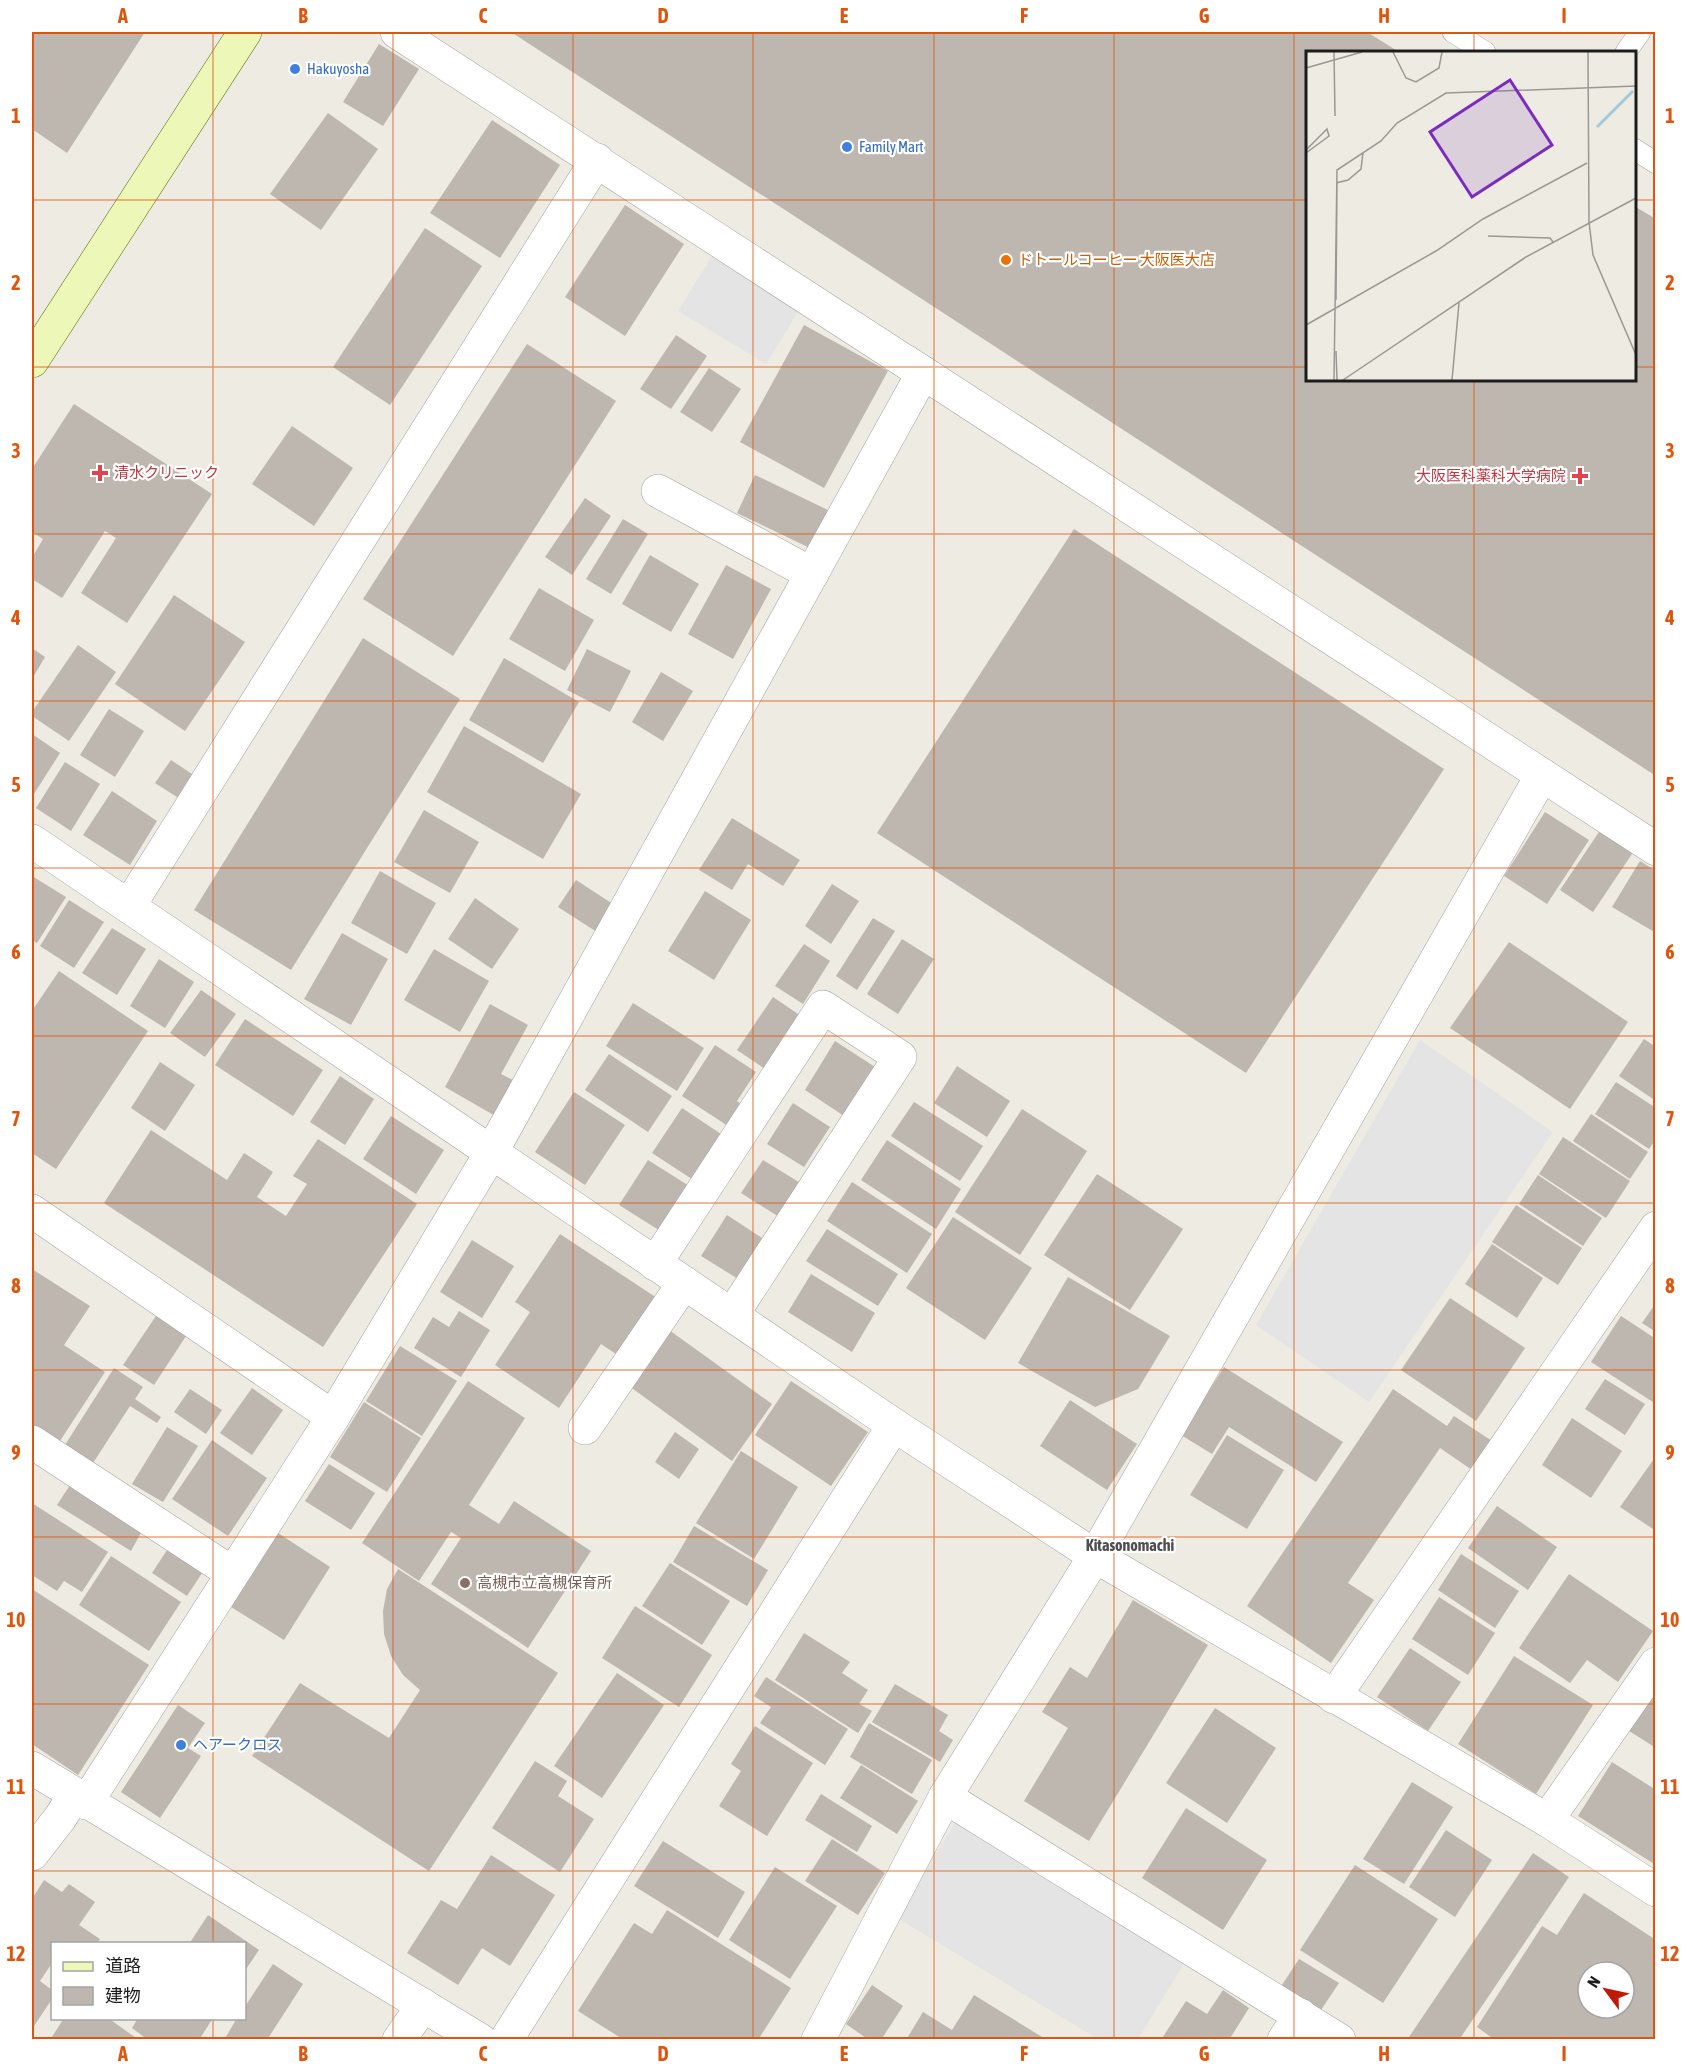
<svg xmlns="http://www.w3.org/2000/svg" width="1687" height="2071" viewBox="0 0 1687 2071" font-family="'Asap Condensed','Noto Sans JP',sans-serif">
<style>
.parking{fill:#e4e4e4}
.building{fill:#beb7af;fill-rule:evenodd}
.lines{fill:none;stroke-linecap:round;stroke-linejoin:round}
.lane-casing{stroke:#a3a3a3;stroke-width:22}
.street-casing{stroke:#a3a3a3;stroke-width:34}
.secondary-casing{stroke:#5a6e09;stroke-width:34}
.lane{stroke:#fff;stroke-width:21}
.street{stroke:#fff;stroke-width:33}
.secondary{stroke:#edf7b7;stroke-width:33}
.grid{fill:none;stroke:#de560d;stroke-width:1.5;stroke-opacity:0.55}
.shop-dot{fill:#3f7fe0;stroke:#fff;stroke-width:2}
.food-dot{fill:#e8710a;stroke:#fff;stroke-width:2}
.health-dot{fill:#e0444e;stroke:#fff;stroke-width:2}
.education-dot{fill:#8d6e63;stroke:#fff;stroke-width:2}
.labels{text-anchor:middle;stroke-width:4.5;stroke-linejoin:round;paint-order:stroke}
.shop-label{font-size:15px;fill:#366cbe;stroke:#fff;text-anchor:start}
.food-label{font-size:15px;fill:#c56008;stroke:#fff;text-anchor:start}
.health-label{font-size:15px;fill:#be3a42;stroke:#fff;text-anchor:start}
.education-label{font-size:15px;fill:#785e54;stroke:#fff;text-anchor:start}
.neighbourhood-label{font-size:16px;font-weight:bold;fill:#4f4f4f;stroke:#fff}
.inset-river{fill:none;stroke:#a4c9da;stroke-width:3}
.inset-road{fill:none;stroke:#999893;stroke-width:1.5}
.view{fill:#7b2cbf;fill-opacity:0.15;stroke:#7b2cbf;stroke-width:3}
.inset-edge{fill:none;stroke:#1c1c1c;stroke-width:3}
.neatline{fill:none;stroke:#de560d;stroke-width:2}
.grid-label{font-size:20px;text-anchor:middle;font-weight:bold;fill:#de560d}
</style>
<rect width="100%" height="100%" fill="#edebe2"/>
<!-- parking -->
<g class="parking">
<path d="M715 251 803 304 766 364 678 311Z"/>
<path d="M1420 1040 1553 1132 1369 1402 1256 1325Z"/>
<path d="M955 1823 1185 1962 1138 2039H1098L897 1918Z"/>
</g>
<!-- building -->
<g class="building">
<path d="M32 32H145L67 153 32 129Z"/>
<path d="M511 32H1367L1399 52H1308V380H1634V206L1656 219V776Z"/>
<path d="M379 44 419 69 383 126 343 102Z"/>
<path d="M328 113 378 149 321 230 270 194Z"/>
<path d="M492 120 560 165 500 258 430 213Z"/>
<path d="M625 205 684 244 625 336 565 297Z"/>
<path d="M425 228 482 266 390 405 333 367Z"/>
<path d="M804 325 888 371 824 488 740 442Z"/>
<path d="M676 335 707 356 671 409 640 389Z"/>
<path d="M527 344 616 401 453 656 363 599Z"/>
<path d="M709 368 741 389 712 432 680 412Z"/>
<path d="M74 404 212 494 127 623 81 593 116 538 105 531 62 598 32 579V558L43 539 32 532V469Z"/>
<path d="M292 426 353 468 314 526 252 484Z"/>
<path d="M755 475 830 511 812 549 737 513Z"/>
<path d="M585 498 611 516 572 575 545 557Z"/>
<path d="M623 519 648 534 611 594 586 579Z"/>
<path d="M1074 529 1444 769 1246 1073 877 833Z"/>
<path d="M650 555 699 584 671 632 622 604Z"/>
<path d="M726 565 771 589 733 659 688 634Z"/>
<path d="M539 588 594 620 565 671 509 639Z"/>
<path d="M174 595 245 642 185 731 115 684Z"/>
<path d="M363 638 460 699 291 970 194 910Z"/>
<path d="M78 645 116 672 69 741 32 716V712Z"/>
<path d="M32 648 45 657 32 679Z"/>
<path d="M587 649 631 671 610 712 567 690Z"/>
<path d="M504 658 579 702 543 763 469 720Z"/>
<path d="M661 672 693 691 663 741 632 722Z"/>
<path d="M109 709 144 731 115 777 80 755Z"/>
<path d="M464 726 581 794 543 859 427 792Z"/>
<path d="M32 734 60 753 32 797Z"/>
<path d="M171 760 195 776 180 799 155 783Z"/>
<path d="M65 762 100 784 71 831 36 808Z"/>
<path d="M112 791 157 821 130 865 83 835Z"/>
<path d="M424 810 479 842 450 893 394 862Z"/>
<path d="M1545 812 1589 840 1547 904 1504 876Z"/>
<path d="M732 818 800 860 783 886 748 864 732 890 699 870Z"/>
<path d="M1601 829 1634 851 1593 912 1560 890Z"/>
<path d="M1640 861 1656 871V933L1612 907Z"/>
<path d="M380 871 436 903 407 954 351 923Z"/>
<path d="M32 876 66 897 37 943 32 940Z"/>
<path d="M576 880 619 908 600 934 558 907Z"/>
<path d="M832 884 859 901 831 944 805 926Z"/>
<path d="M705 891 751 920 714 980 668 951Z"/>
<path d="M475 898 519 929 492 969 448 939Z"/>
<path d="M69 900 104 922 74 968 40 946Z"/>
<path d="M873 918 895 931 857 990 836 976Z"/>
<path d="M112 928 146 949 117 995 82 973Z"/>
<path d="M342 933 388 959 351 1025 304 999Z"/>
<path d="M902 939 934 959 898 1014 867 994Z"/>
<path d="M1509 942 1628 1022 1570 1109 1450 1028Z"/>
<path d="M804 944 830 961 803 1004 775 986Z"/>
<path d="M434 949 489 981 460 1032 404 1000Z"/>
<path d="M159 959 194 982 165 1028 130 1006Z"/>
<path d="M59 971 148 1031 56 1169 32 1153V1011Z"/>
<path d="M201 990 236 1014 205 1057 170 1033Z"/>
<path d="M773 997 804 1018 768 1071 737 1050Z"/>
<path d="M633 1003 704 1048 677 1091 606 1046Z"/>
<path d="M490 1004 528 1025 501 1074 517 1082 497 1117 445 1087Z"/>
<path d="M245 1019 323 1070 293 1116 215 1065Z"/>
<path d="M1644 1039 1656 1047V1101L1619 1076Z"/>
<path d="M835 1041 875 1067 844 1116 805 1090Z"/>
<path d="M715 1045 756 1072 737 1101 742 1105 728 1126 682 1096Z"/>
<path d="M609 1054 672 1096 648 1132 585 1090Z"/>
<path d="M160 1062 195 1085 165 1131 131 1108Z"/>
<path d="M957 1066 1010 1101 987 1137 934 1103Z"/>
<path d="M340 1076 374 1099 345 1145 310 1122Z"/>
<path d="M1616 1082 1656 1108V1139L1649 1149 1595 1114Z"/>
<path d="M574 1092 625 1125 585 1185 535 1152Z"/>
<path d="M914 1102 983 1146 960 1181 891 1136Z"/>
<path d="M793 1103 830 1127 804 1167 767 1144Z"/>
<path d="M682 1108 727 1138 698 1183 652 1153Z"/>
<path d="M1022 1109 1087 1151 1020 1255 955 1212Z"/>
<path d="M1591 1114 1648 1152 1630 1179 1573 1141Z"/>
<path d="M391 1116 444 1150 416 1194 363 1159Z"/>
<path d="M151 1130 227 1180 244 1153 273 1172 257 1197 286 1216 307 1184 293 1176 318 1139 417 1204 323 1347 104 1203Z"/>
<path d="M1563 1137 1630 1181 1606 1218 1539 1174Z"/>
<path d="M887 1140 961 1189 936 1229 861 1180Z"/>
<path d="M648 1160 694 1189 665 1234 619 1205Z"/>
<path d="M763 1160 802 1184 781 1218 741 1193Z"/>
<path d="M1097 1174 1183 1229 1130 1310 1044 1255Z"/>
<path d="M1538 1175 1602 1218 1583 1246 1519 1204Z"/>
<path d="M852 1182 932 1234 907 1273 827 1221Z"/>
<path d="M1516 1205 1582 1248 1558 1285 1492 1242Z"/>
<path d="M727 1215 768 1242 743 1282 701 1256Z"/>
<path d="M953 1217 1032 1268 985 1340 906 1288Z"/>
<path d="M827 1229 898 1274 878 1306 806 1261Z"/>
<path d="M560 1234 657 1298 619 1356 601 1344 559 1408 495 1365 530 1312 515 1302Z"/>
<path d="M472 1240 514 1266 482 1318 440 1292Z"/>
<path d="M1492 1244 1543 1278 1517 1318 1465 1284Z"/>
<path d="M32 1269 90 1306 64 1345 105 1372 58 1444 32 1427Z"/>
<path d="M811 1274 875 1313 852 1352 788 1312Z"/>
<path d="M1068 1277 1170 1336 1138 1389 1095 1407 1018 1363Z"/>
<path d="M1450 1298 1525 1348 1476 1421 1401 1370Z"/>
<path d="M1656 1303V1332L1642 1323Z"/>
<path d="M459 1311 490 1330 461 1377 414 1348 433 1317 449 1327Z"/>
<path d="M158 1313 188 1333 154 1385 123 1365Z"/>
<path d="M1621 1316 1656 1339V1404L1591 1362Z"/>
<path d="M669 1330 772 1404 732 1461 629 1386Z"/>
<path d="M400 1346 457 1381 422 1436 366 1401Z"/>
<path d="M1224 1367 1343 1442 1316 1482 1229 1427 1212 1454 1181 1435Z"/>
<path d="M114 1368 143 1387 135 1399 161 1417 157 1423 130 1406 93 1463 65 1445Z"/>
<path d="M1605 1379 1645 1404 1625 1435 1585 1409Z"/>
<path d="M468 1381 525 1418 469 1505 499 1524 514 1501 591 1551 528 1648 431 1584 461 1538 451 1532 419 1581 362 1543Z"/>
<path d="M791 1381 868 1432 831 1486 755 1435Z"/>
<path d="M252 1388 283 1410 252 1455 220 1433Z"/>
<path d="M190 1389 222 1410 206 1434 174 1412Z"/>
<path d="M1393 1389 1447 1426 1454 1416 1492 1441 1472 1470 1440 1448 1348 1583 1374 1600 1331 1663 1247 1606Z"/>
<path d="M1070 1400 1137 1444 1107 1490 1040 1446Z"/>
<path d="M364 1402 421 1438 387 1492 330 1457Z"/>
<path d="M1572 1418 1622 1451 1591 1498 1542 1465Z"/>
<path d="M167 1427 198 1446 163 1502 132 1484Z"/>
<path d="M675 1432 699 1449 679 1479 655 1462Z"/>
<path d="M1227 1435 1284 1470 1247 1529 1190 1495Z"/>
<path d="M212 1440 267 1478 228 1536 172 1499Z"/>
<path d="M741 1451 798 1487 754 1559 696 1523Z"/>
<path d="M1656 1456V1531L1620 1507Z"/>
<path d="M329 1464 375 1493 351 1530 305 1501Z"/>
<path d="M76 1476 148 1520 131 1551 57 1505Z"/>
<path d="M32 1503 108 1552 82 1592 64 1581 57 1591 32 1575Z"/>
<path d="M1497 1506 1557 1547 1528 1590 1468 1548Z"/>
<path d="M694 1526 768 1570 747 1606 673 1562Z"/>
<path d="M278 1533 330 1567 284 1640 231 1607Z"/>
<path d="M171 1544 206 1567 187 1596 152 1573Z"/>
<path d="M1461 1554 1519 1591 1495 1628 1438 1590Z"/>
<path d="M111 1556 181 1602 149 1651 79 1605Z"/>
<path d="M670 1563 730 1601 702 1645 642 1606Z"/>
<path d="M398 1569 558 1673 429 1871 252 1756 300 1683 389 1738 420 1690 403 1675 391 1656 384 1634 383 1611 387 1589Z"/>
<path d="M1569 1574 1653 1631 1618 1682 1587 1660 1570 1683 1519 1648Z"/>
<path d="M32 1589 149 1665 78 1775 32 1744Z"/>
<path d="M1439 1597 1495 1633 1468 1675 1412 1639Z"/>
<path d="M1133 1600 1208 1645 1089 1841 1024 1801 1068 1728 1042 1712 1070 1667 1087 1678Z"/>
<path d="M635 1606 712 1655 679 1707 602 1658Z"/>
<path d="M804 1633 850 1662 842 1673 868 1690 859 1704 872 1711 858 1733 775 1680Z"/>
<path d="M1410 1648 1461 1682 1428 1731 1377 1697Z"/>
<path d="M1514 1656 1593 1705 1536 1794 1458 1744Z"/>
<path d="M617 1673 664 1705 602 1798 554 1766Z"/>
<path d="M766 1677 848 1729 825 1765 760 1723 771 1707 754 1696Z"/>
<path d="M1656 1682V1748L1626 1729Z"/>
<path d="M895 1684 948 1715 939 1731 953 1740 940 1762 872 1722Z"/>
<path d="M178 1705 205 1723 188 1748 201 1756 160 1818 121 1792Z"/>
<path d="M1215 1708 1276 1748 1227 1823 1166 1783Z"/>
<path d="M869 1723 932 1760 912 1794 850 1757Z"/>
<path d="M755 1726 813 1763 767 1836 719 1806 741 1771 731 1764Z"/>
<path d="M535 1761 567 1781 558 1796 594 1819 560 1872 492 1828Z"/>
<path d="M1612 1762 1656 1790V1865L1578 1816Z"/>
<path d="M861 1765 918 1801 897 1834 840 1798Z"/>
<path d="M1412 1782 1453 1807 1404 1884 1363 1859Z"/>
<path d="M821 1794 872 1826 857 1852 805 1820Z"/>
<path d="M1186 1808 1267 1860 1223 1930 1142 1878Z"/>
<path d="M1446 1830 1492 1860 1455 1917 1409 1887Z"/>
<path d="M832 1839 885 1873 858 1915 805 1881Z"/>
<path d="M663 1841 745 1892 718 1938 634 1886Z"/>
<path d="M1533 1853 1569 1877 1459 2040H1407Z"/>
<path d="M491 1855 555 1895 510 1966 482 1948 458 1985 407 1953 441 1900 457 1909Z"/>
<path d="M1355 1865 1438 1919 1383 2003 1300 1950Z"/>
<path d="M775 1867 837 1906 790 1979 729 1940Z"/>
<path d="M44 1880 62 1892 69 1884 95 1902 79 1925 100 1939 97 1944H52V1963L40 1981 52 1990V1999L32 2029V1899Z"/>
<path d="M1584 1893 1656 1940V2040H1495L1477 2027 1542 1926 1557 1935ZM1588 1972H1624V2008H1588Z"/>
<path d="M667 1910 791 1988 758 2040H624L578 2011 634 1923 652 1934Z"/>
<path d="M208 1915 259 1950 244 1972V1944H189Z"/>
<path d="M1299 1959 1339 1983 1319 2013 1280 1988Z"/>
<path d="M273 1964 303 1984 267 2040H224L237 2018H244V2008Z"/>
<path d="M872 1985 903 2006 881 2040H869L846 2024Z"/>
<path d="M1223 1990 1249 2008 1229 2040H1161L1186 2001 1207 2014Z"/>
<path d="M974 1995 1047 2040H906L923 2012 952 2030Z"/>
<path d="M64 2018H108L139 2040H50Z"/>
<path d="M138 2018H213L199 2040H148L132 2028Z"/>
</g>
<g class="lines">
<defs>
<g id="lane">
<path d="M1453 32 1485 52"/>
<path d="M1626 52 1640 32"/>
<path d="M1634 149 1656 163"/>
</g>
<g id="street">
<path d="M905 361 1656 849"/>
<path d="M658 491 812 574"/>
<path d="M32 841 894 1425 1095 1556 1547 1820 1656 1890"/>
<path d="M129 906 597 160"/>
<path d="M32 1211 333 1417"/>
<path d="M655 1264 823 1007 900 1057 732 1315"/>
<path d="M585 1428 684 1283"/>
<path d="M32 1442 232 1573"/>
<path d="M1334 1697 1656 1228"/>
<path d="M32 1768 480 2040"/>
<path d="M945 1797 1339 2040"/>
<path d="M86 1803 333 1417 491 1153 923 373 397 32"/>
<path d="M1547 1820 1656 1664"/>
<path d="M32 1854 60 1818 74 1796"/>
<path d="M399 2040 423 2005"/>
<path d="M506 2040 894 1425"/>
<path d="M818 2040 945 1797 1095 1556 1542 775"/>
<path d="M1284 2040 1300 2015"/>
</g>
<path id="secondary" d="M32 361 245 32"/>
</defs>
<!-- lane casing -->
<use href="#lane" class="lane-casing"/>
<!-- street casing -->
<use href="#street" class="street-casing"/>
<!-- secondary casing -->
<use href="#secondary" class="secondary-casing"/>
<!-- lane -->
<use href="#lane" class="lane"/>
<!-- street -->
<use href="#street" class="street"/>
<!-- secondary -->
<use href="#secondary" class="secondary"/>
</g>
<!-- grid -->
<path class="grid" d="M213 32V1944M393 32V2040M573 32V2040M753 32V2040M934 32V2040M1114 32V2040M1294 32V2040M1474 32V52M32 200H1308M1634 200H1656M32 367H1308M1634 367H1656M1474 380V2040M32 534H1656M32 701H1656M32 868H1656M32 1036H1656M32 1203H1656M32 1370H1656M32 1537H1656M32 1704H1656M32 1871H1656M213 2018V2040"/>
<!-- markers -->
<g class="shop-dot">
<circle cx="295" cy="69" r="6"/>
<circle cx="847" cy="147" r="6"/>
<circle cx="181" cy="1745" r="6"/>
</g>
<circle class="food-dot" cx="1006" cy="260" r="6"/>
<g class="health-dot">
<path d="M97 464h6v6h6v6h-6v6h-6v-6h-6v-6h6z"/>
<path d="M1577 467h6v6h6v6h-6v6h-6v-6h-6v-6h6z"/>
</g>
<circle class="education-dot" cx="465" cy="1583" r="6"/>
<g class="labels">
<!-- shop labels -->
<g class="shop-label">
<text x="307" y="74">Hakuyosha</text>
<text x="859" y="152">Family Mart</text>
<text x="193" y="1750">ヘアークロス</text>
</g>
<!-- food labels -->
<g class="food-label">
<text x="1018" y="265">ドトールコーヒー 大阪医大店</text>
</g>
<!-- health labels -->
<g class="health-label">
<text x="114" y="478">清水クリニック</text>
<text x="1566" y="481" text-anchor="end">大阪医科薬科大学病院</text>
</g>
<!-- education labels -->
<g class="education-label">
<text x="477" y="1588">高槻市立高槻保育所</text>
</g>
<!-- neighbourhood labels -->
<g class="neighbourhood-label">
<text x="1130" y="1551">Kitasonomachi</text>
</g>
</g>
<!-- overview -->
<g transform="translate(1306 51)">
<rect width="330" height="330" fill="#edebe2"/>
<path class="inset-river" d="M291 76 327 40"/>
<path class="inset-road" d="M28 1 29 65M87 1 100 27 110 31 133 17 136 1M282 1 283 171M0 17 56 1M0 99 21 78 23 85 0 102M30 132 42 129 55 118 57 102M283 171 287 204 330 304M182 185 244 187 247 191M30 249 31 131M0 274 130 200 177 168 281 112M30 300 31 329M28 329 31 119 75 90 91 72 140 42 330 35M37 329 220 206 330 147M146 329 153 252"/>
<path class="view" d="M204 29 246 94 166 146 124 81Z"/>
<rect width="330" height="330" class="inset-edge"/>
</g>
<!-- border -->
<rect width="1687" height="2071" fill="none" stroke="#ffffff" stroke-width="66"/>
<!-- legend -->
<rect x="51" y="1942" width="195" height="78" fill="#ffffff" stroke="#a4a4a4" stroke-width="1.5"/>
<rect x="63" y="1962" width="30" height="9" fill="#edf7b7" stroke="#a4a4a4" stroke-width="1.5"/>
<text x="105" y="1972" font-size="18" fill="#1c1c1c">道路</text>
<rect x="63" y="1987" width="30" height="18" fill="#beb7af" stroke="#a4a4a4" stroke-width="1.5"/>
<text x="105" y="2002" font-size="18" fill="#1c1c1c">建物</text>
<!-- north arrow -->
<g transform="translate(1606 1990) rotate(303)"><circle r="28" fill="#ffffff" stroke="#a4a4a4" stroke-width="1.5"/>
<path d="M0-4.5L10 22L0 15L-10 22Z" fill="#c11908"/>
<text y="-9" font-size="16" font-weight="bold" text-anchor="middle" fill="#1c1c1c">N</text>
</g>
<rect x="33" y="33" width="1621" height="2005" class="neatline"/>
<g class="grid-label">
<text x="123" y="23">A</text>
<text x="303" y="23">B</text>
<text x="483" y="23">C</text>
<text x="663" y="23">D</text>
<text x="844" y="23">E</text>
<text x="1024" y="23">F</text>
<text x="1204" y="23">G</text>
<text x="1384" y="23">H</text>
<text x="1564" y="23">I</text>
<text x="16" y="123">1</text>
<text x="1670" y="123">1</text>
<text x="16" y="290">2</text>
<text x="1670" y="290">2</text>
<text x="16" y="458">3</text>
<text x="1670" y="458">3</text>
<text x="16" y="625">4</text>
<text x="1670" y="625">4</text>
<text x="16" y="792">5</text>
<text x="1670" y="792">5</text>
<text x="16" y="959">6</text>
<text x="1670" y="959">6</text>
<text x="16" y="1126">7</text>
<text x="1670" y="1126">7</text>
<text x="16" y="1293">8</text>
<text x="1670" y="1293">8</text>
<text x="16" y="1460">9</text>
<text x="1670" y="1460">9</text>
<text x="16" y="1627">10</text>
<text x="1670" y="1627">10</text>
<text x="16" y="1794">11</text>
<text x="1670" y="1794">11</text>
<text x="16" y="1961">12</text>
<text x="1670" y="1961">12</text>
<text x="123" y="2061">A</text>
<text x="303" y="2061">B</text>
<text x="483" y="2061">C</text>
<text x="663" y="2061">D</text>
<text x="844" y="2061">E</text>
<text x="1024" y="2061">F</text>
<text x="1204" y="2061">G</text>
<text x="1384" y="2061">H</text>
<text x="1564" y="2061">I</text>
</g>
</svg>
